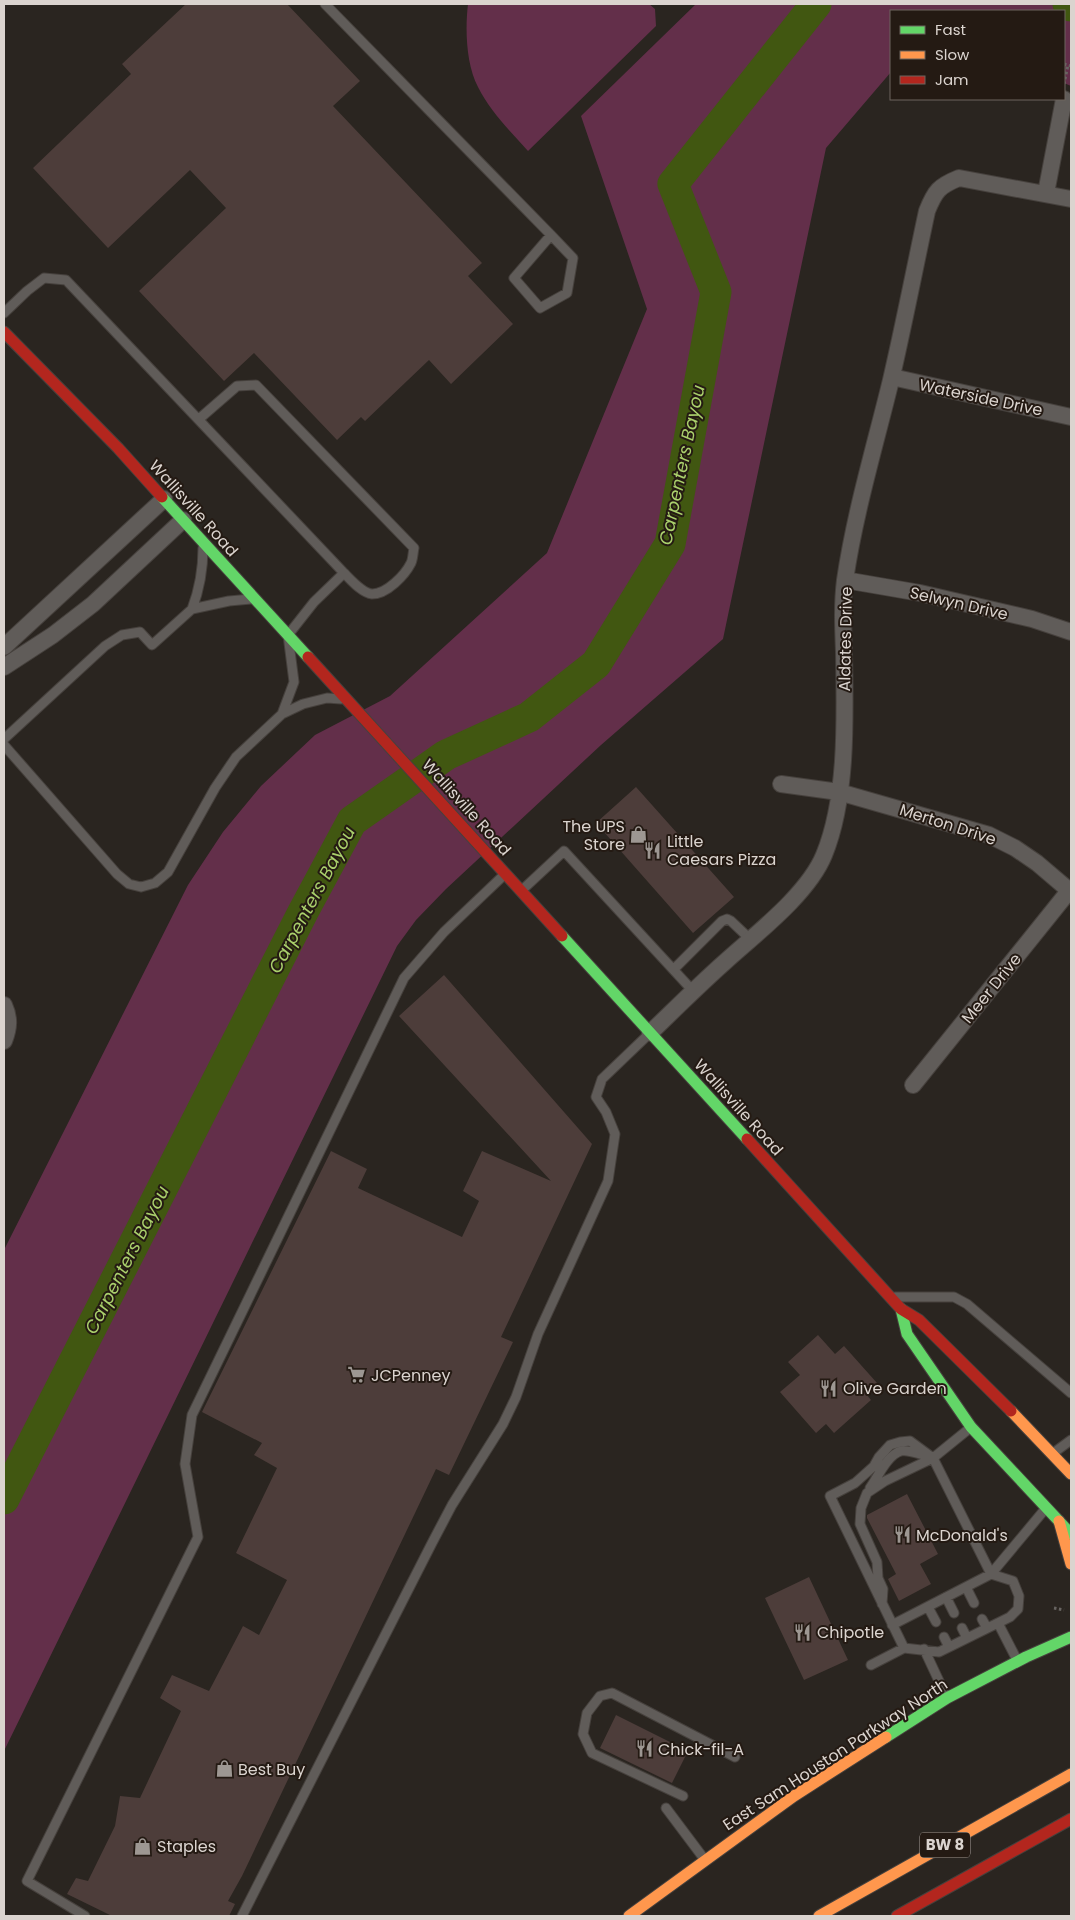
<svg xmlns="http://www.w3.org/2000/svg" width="1075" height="1920" viewBox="0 0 1075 1920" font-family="Poppins,sans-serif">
<rect width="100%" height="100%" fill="#2a2520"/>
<path fill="#632f4a" d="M468 4H649L655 9 656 26 528 151C510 131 490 111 478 87 466 64 465 29 468 4Z
M696 4H1071V86L1064 83V11H891V72L826 148 723 639 601 745 446 889 416 920 397 946 4 1751V1250L188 885 223 832 261 786 315 735 390 696 547 553 647 309 581 116Z"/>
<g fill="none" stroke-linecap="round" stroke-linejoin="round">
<path stroke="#415711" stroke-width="31" d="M1068 4 1071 6
M4 1499 303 912 352 821 446 755 529 717 596 664 670 544 716 292 673 184 816 4"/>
</g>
<path fill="#4d3d3a" d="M186 4H287L360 81 333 106 482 263 468 276 513 324 451 384 429 360 365 421 361 417 337 440 254 353 224 381 139 291 226 208 190 170 108 248 33 168 131 74 122 64Z
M636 787 734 897 693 933 596 823Z
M444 975 592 1144 501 1337 513 1342 449 1475 436 1469 242 1876 228 1901 235 1904 229 1916H112L67 1894 76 1878 88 1881 115 1826 120 1796 140 1798 181 1711 160 1698 172 1675 209 1691 243 1626 259 1635 287 1580 236 1553 277 1468 254 1455 262 1443 202 1412 331 1151 367 1169 358 1188 462 1237 479 1201 463 1191 482 1151 551 1181 399 1016Z
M818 1335 835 1354 844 1346 877 1383 866 1394 871 1400 834 1433 826 1424 816 1433 780 1392 800 1375 788 1362Z
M907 1494 938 1554 920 1564 931 1584 899 1601 888 1579 896 1574 867 1518V1515Z
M809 1577 848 1660 804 1680 765 1598Z
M616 1715 688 1751 672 1783 600 1748Z"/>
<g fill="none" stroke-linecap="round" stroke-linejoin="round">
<defs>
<path id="lane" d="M325 4 551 235 573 258 567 293 540 308 514 278 551 235
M4 313 27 291 44 278 66 280 344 573 314 602 288 635 294 682 282 714
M199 419 237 386 256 385 414 548C413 552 413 559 411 563 405 575 387 594 372 594 362 593 351 580 344 573
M192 609C200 588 203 570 203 548
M4 739 105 646 122 635 140 632 152 645 192 609 229 601 251 599
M4 745 117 874 129 884 141 887 155 883 168 872 215 788 236 757 282 714 303 704 327 698 341 699
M521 891 564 851 693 991
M674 969 722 921 727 919 731 921 750 939
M895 1297H954L967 1304 1071 1393
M1052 1454 1071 1440
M870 1488C878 1477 887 1455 901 1451 909 1449 920 1455 928 1456
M966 1587 974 1603
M946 1597 954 1613
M882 1604 883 1589 878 1578 877 1562 860 1524 861 1508 867 1493 885 1481 933 1458
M928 1607 936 1622
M982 1619 987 1628
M998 1623 1017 1660
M892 1625 991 1574 1046 1508
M962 1628 967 1638
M944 1637 949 1647
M904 1648 830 1496 855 1483 874 1466 879 1457 890 1445 900 1442 910 1441 933 1458
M924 1649 946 1696
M871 1665 904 1648 939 1652 1010 1617 1018 1609 1019 1596 1013 1581 991 1574 933 1458 970 1428
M683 1796 592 1753 583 1734 587 1713 600 1696 612 1693 735 1757
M666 1808 705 1860
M85 1916 27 1881 198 1537 185 1464 192 1415 404 978 444 932 505 874
M242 1916 432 1543 452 1505 503 1424 516 1397 538 1334 608 1181 615 1134 606 1112 596 1097 602 1079 650 1033"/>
<path id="street" d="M1046 193 1064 99
M892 377 1071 417
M845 580 920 593 1032 619 1071 632
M4 647 164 499
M4 667 53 635 93 604 183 520
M781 784 839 792 989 835 1015 848 1037 863 1071 892
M4 1005C10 1018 9 1028 4 1041
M650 1033C675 1009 700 984 726 961 757 933 808 894 824 855 848 797 845 714 844 652 843 627 842 604 845 580 855 512 875 446 891 380 904 324 915 267 927 211 935 191 939 186 959 178L1071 199
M913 1085 1069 891"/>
<path id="fast" d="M162 497 308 657
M562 936 747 1139
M901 1309 907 1334 971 1427 1071 1534
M886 1737 947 1698 1026 1657 1071 1637"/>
<path id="slow" d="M1011 1411 1071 1474
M1059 1521 1071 1564
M629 1916 794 1796 886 1737
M819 1916 1071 1774"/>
<path id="jam" d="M4 332 118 448 162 497
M308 657 562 936
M747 1139 901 1309 919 1320 1011 1411
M897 1916 1071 1819"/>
</defs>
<use href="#lane" stroke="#46413d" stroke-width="11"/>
<use href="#street" stroke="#46413d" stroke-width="18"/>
<use href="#fast" stroke="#46413d" stroke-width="13"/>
<use href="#slow" stroke="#46413d" stroke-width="13"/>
<use href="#jam" stroke="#46413d" stroke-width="13"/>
<path stroke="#686461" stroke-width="3" stroke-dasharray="2.5 2.5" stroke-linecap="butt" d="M1064 64 1071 66
M1064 84 1068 65
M1054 1608 1064 1610"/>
<use href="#lane" stroke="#605c59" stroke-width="9"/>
<use href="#street" stroke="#605c59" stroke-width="16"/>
<use href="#fast" stroke="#63d668" stroke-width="11"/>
<use href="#slow" stroke="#ff974d" stroke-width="11"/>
<use href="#jam" stroke="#b3261e" stroke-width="11"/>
</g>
<defs>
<symbol id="shop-bare" viewBox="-9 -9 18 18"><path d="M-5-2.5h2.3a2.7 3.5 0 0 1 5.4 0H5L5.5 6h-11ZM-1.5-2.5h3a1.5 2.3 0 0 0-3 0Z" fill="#9d9792" stroke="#241a13" stroke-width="2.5" paint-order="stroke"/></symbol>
<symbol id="restaurant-bare" viewBox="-9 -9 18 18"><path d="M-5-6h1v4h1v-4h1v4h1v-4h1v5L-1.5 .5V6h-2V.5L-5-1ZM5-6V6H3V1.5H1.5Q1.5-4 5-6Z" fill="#9d9792" stroke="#241a13" stroke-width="2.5" paint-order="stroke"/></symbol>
<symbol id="supermarket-bare" viewBox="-9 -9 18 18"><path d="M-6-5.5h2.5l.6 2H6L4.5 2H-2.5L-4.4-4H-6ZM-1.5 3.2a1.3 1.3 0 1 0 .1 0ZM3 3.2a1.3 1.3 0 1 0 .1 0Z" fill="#9d9792" stroke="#241a13" stroke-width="2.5" paint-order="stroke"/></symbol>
</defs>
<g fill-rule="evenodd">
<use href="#shop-bare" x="626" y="822" width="25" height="25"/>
<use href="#restaurant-bare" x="640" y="838" width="25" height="25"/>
<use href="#supermarket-bare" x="344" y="1362" width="25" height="25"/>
<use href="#restaurant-bare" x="816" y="1376" width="25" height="25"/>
<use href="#restaurant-bare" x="890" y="1522" width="25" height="25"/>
<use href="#restaurant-bare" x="790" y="1620" width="25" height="25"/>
<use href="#restaurant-bare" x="632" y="1736" width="25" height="25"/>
<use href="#shop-bare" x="212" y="1756" width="25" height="25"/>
<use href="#shop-bare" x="130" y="1834" width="25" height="25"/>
</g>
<g text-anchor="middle" stroke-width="4" stroke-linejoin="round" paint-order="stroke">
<rect fill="#241a13" stroke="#a49c97" stroke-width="1" x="920" y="1832.5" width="50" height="25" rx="4"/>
<g font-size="15" font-weight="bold" fill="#dbd4cf">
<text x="945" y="1850">BW 8</text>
</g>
<g font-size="16" fill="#dbd4cf" stroke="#241a13">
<text transform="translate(981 397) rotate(12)" y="6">Waterside Drive</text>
<text transform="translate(194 508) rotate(48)" y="6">Wallisville Road</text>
<text transform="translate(959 603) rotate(13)" y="6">Selwyn Drive</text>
<text transform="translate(845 639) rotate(-89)" y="6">Aldates Drive</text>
<text transform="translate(467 807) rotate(48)" y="6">Wallisville Road</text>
<text transform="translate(948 824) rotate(18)" y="6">Merton Drive</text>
<text transform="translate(991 988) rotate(-51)" y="6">Meer Drive</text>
<text transform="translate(739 1107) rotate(48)" y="6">Wallisville Road</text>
<text transform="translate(835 1754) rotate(-33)" y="6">East Sam Houston Parkway North</text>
</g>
<g font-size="16" fill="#dbd4cf" stroke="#241a13" text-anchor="start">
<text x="625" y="832" text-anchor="end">The UPS<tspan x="625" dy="18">Store</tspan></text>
<text x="667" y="847">Little<tspan x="667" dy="18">Caesars Pizza</tspan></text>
<text x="371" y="1381">JCPenney</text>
<text x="843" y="1394">Olive Garden</text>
<text x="916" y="1541">McDonald's</text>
<text x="817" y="1638">Chipotle</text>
<text x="658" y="1755">Chick-fil-A</text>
<text x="238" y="1775">Best Buy</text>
<text x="157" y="1852">Staples</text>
</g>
<g font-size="18" font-style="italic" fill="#aad06c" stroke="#241a13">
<text transform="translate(682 465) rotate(-78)" y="6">Carpenters Bayou</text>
<text transform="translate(312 900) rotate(-62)" y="6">Carpenters Bayou</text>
<text transform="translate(127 1260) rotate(-63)" y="6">Carpenters Bayou</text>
</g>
</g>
<rect width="1075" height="1920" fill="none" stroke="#dbd4cf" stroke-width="10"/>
<rect x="890" y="10" width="175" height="90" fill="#241a13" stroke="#6d645e"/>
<rect x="900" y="26" width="25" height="8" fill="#63d668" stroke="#6d645e"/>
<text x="935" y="35" font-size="15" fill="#dbd4cf">Fast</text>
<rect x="900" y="51" width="25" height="8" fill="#ff974d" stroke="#6d645e"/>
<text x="935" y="60" font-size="15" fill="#dbd4cf">Slow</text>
<rect x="900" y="76" width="25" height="8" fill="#b3261e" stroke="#6d645e"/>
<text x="935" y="85" font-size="15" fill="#dbd4cf">Jam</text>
</svg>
